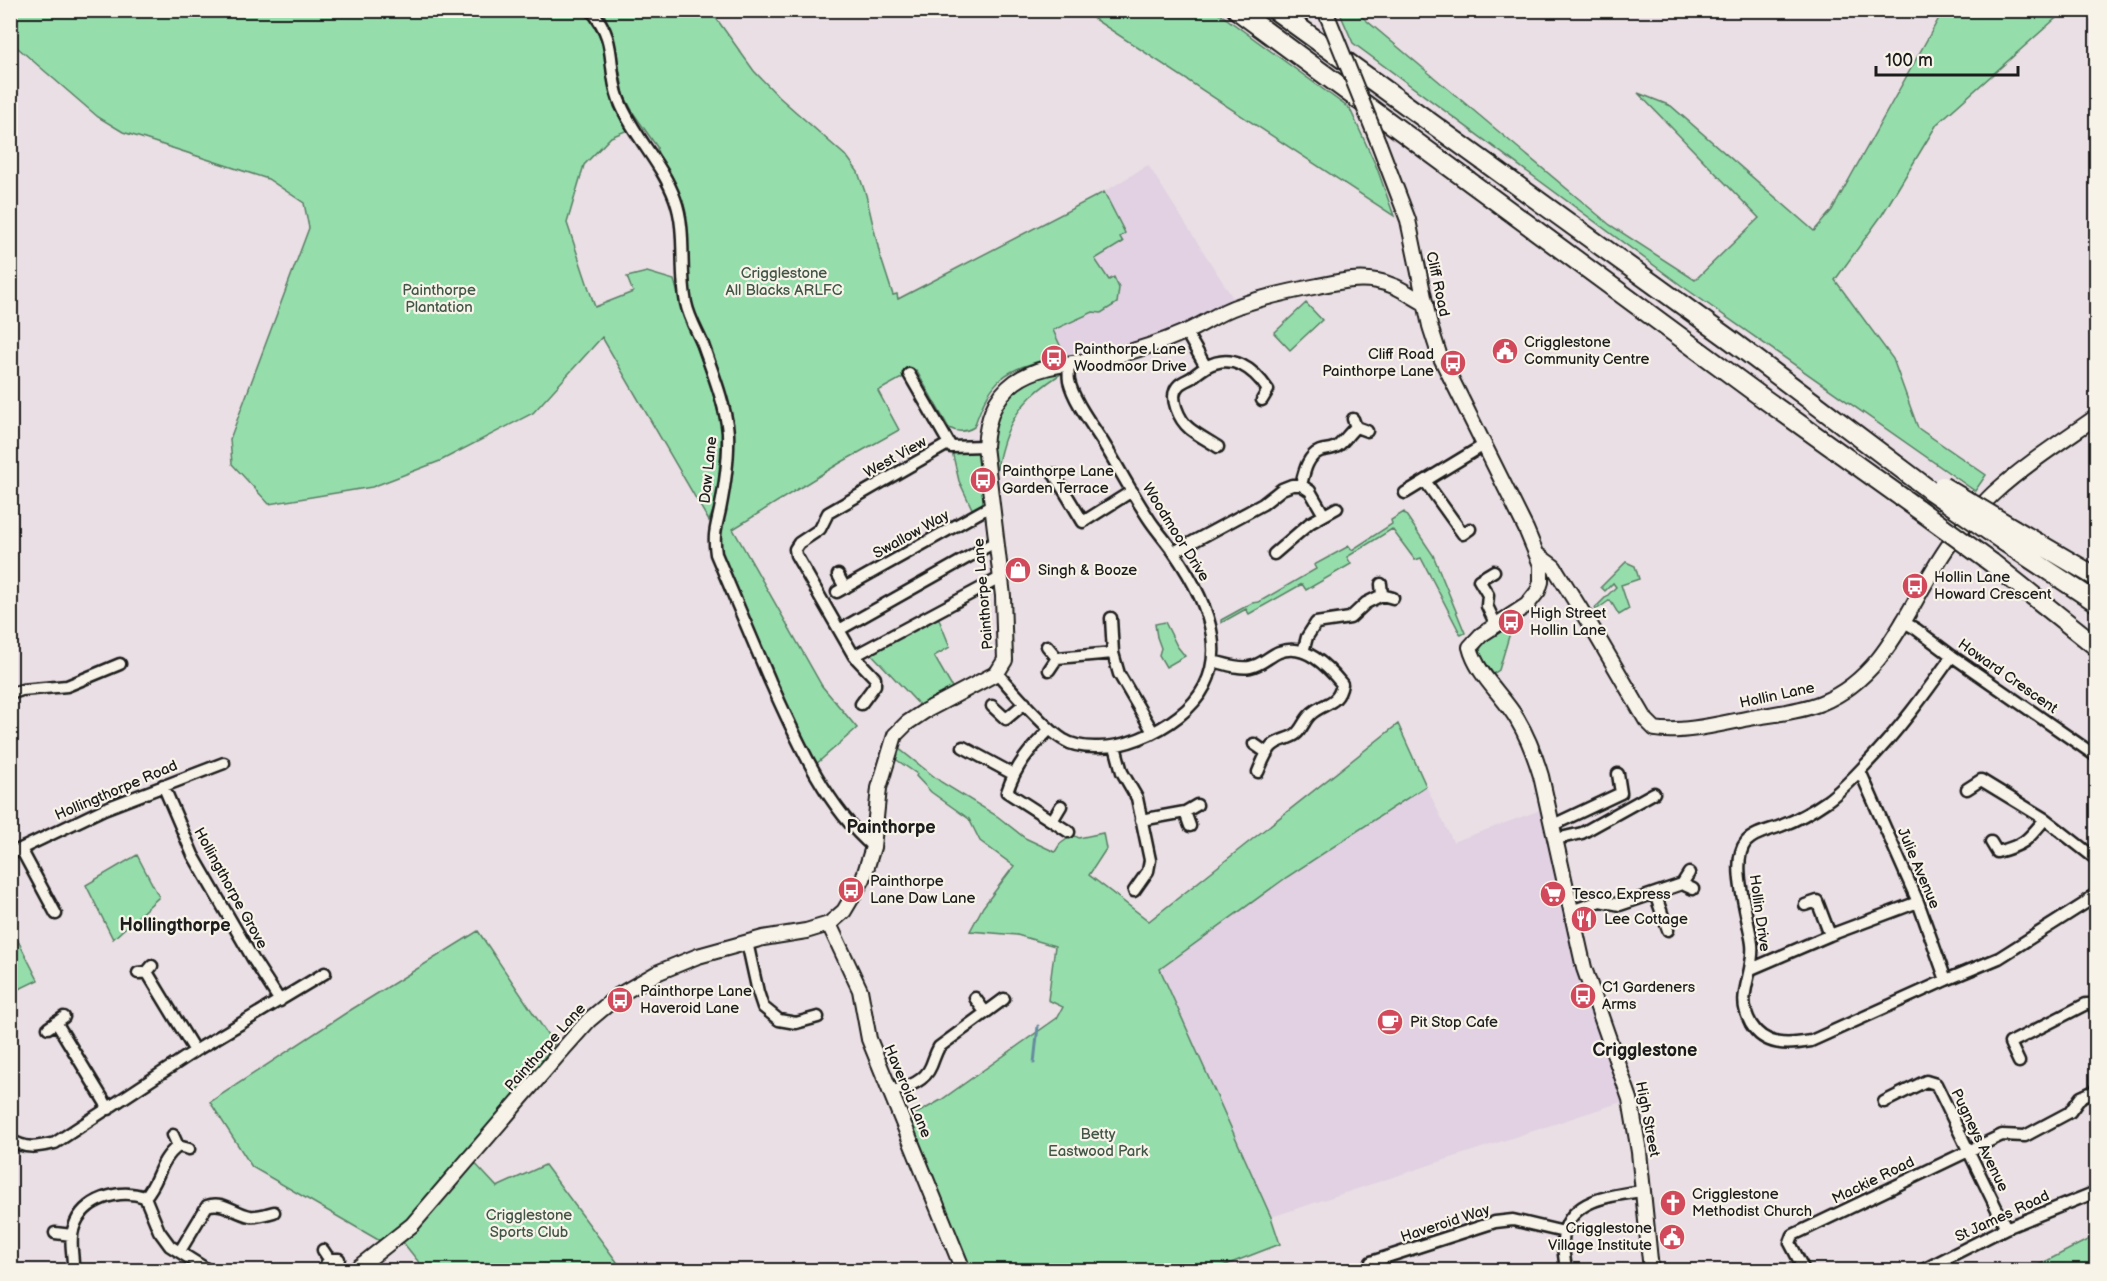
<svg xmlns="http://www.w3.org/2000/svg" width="2107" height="1281" viewBox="0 0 2107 1281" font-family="'Balsamiq Sans',sans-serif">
<rect width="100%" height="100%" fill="#eadfe4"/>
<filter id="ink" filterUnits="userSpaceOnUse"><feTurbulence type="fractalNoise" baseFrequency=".0167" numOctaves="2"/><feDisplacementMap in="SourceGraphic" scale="12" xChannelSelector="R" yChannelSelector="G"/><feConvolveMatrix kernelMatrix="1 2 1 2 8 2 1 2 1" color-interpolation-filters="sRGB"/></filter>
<g filter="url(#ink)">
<path fill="#e1d1e2" d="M1148 165 1236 303 1169 334 1114 350 1064 354 1019 368 1006 374 998 380 982 404 974 427 963 431H954L949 428 926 389 1088 202Z
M1426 786 1453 842 1549 807 1571 911 1630 1099 1271 1217 1160 969 1287 877Z"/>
<path fill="#95deac" stroke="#587d64" stroke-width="1.5" d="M11 11H602L592 23 602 38 614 107 628 130 611 137 584 165 567 223 595 307 633 292 627 277 647 272 674 280 683 312 710 382 722 428 717 501 709 521 602 337 533 413 440 461 372 487 269 504 232 464 230 439 309 228 304 203 268 179 123 132 98 117 11 42Z
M603 11H711L754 71 779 97 848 158 858 172 866 195 880 255 893 295 897 294 898 299 1104 192 1125 233 1120 237 1123 242 1095 259 1109 280 1114 277 1119 288 1117 303 1101 313 1093 312 1053 330 1064 354C1010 370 994 369 974 427 966 432 958 433 949 428L916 370 878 391 899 430 840 463 733 529 822 686 857 728 815 765 784 711 716 554 728 432 691 320 680 221 659 169 657 147 634 114 624 95 614 39Z
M1082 11H1216L1350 109 1377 168 1394 216Z
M1339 11H1355L1610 225 1695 280 1759 218 1638 93 1671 106 1814 231 1832 210 1943 11H2064L1937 124 1882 215 1835 280 1893 359 1918 428 1986 475 1975 491 1682 286 1353 43Z
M1306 303 1322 320 1290 350 1274 333Z
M1069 369C1006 406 1001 437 991 506L975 515 959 481 951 447 984 446 986 433 1014 383Z
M1404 512 1433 555 1465 633 1461 635 1421 558 1415 560 1392 529 1347 557 1351 564 1306 590 1302 584 1249 614 1246 609 1221 623V620L1252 603 1259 602 1316 569 1314 565 1349 546 1352 550 1392 524 1391 520Z
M1626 562 1635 566 1639 579 1621 585 1629 609 1619 615 1610 600 1596 610 1595 608 1616 587 1613 583 1605 591 1601 587Z
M936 612 950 647 934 656 956 694 925 711 867 649Z
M1165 622 1177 646 1185 656 1166 667 1159 655 1161 648 1157 637 1155 624Z
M1511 624 1512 626 1499 670 1493 674 1480 654C1479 637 1499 631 1511 624Z
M1398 724 1426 786 1287 877 1160 969 1271 1217 1280 1244 1213 1270H963L903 1121 941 1100 1057 1018 1063 1007 1048 1000 1055 946 1017 935 970 931 983 907 1014 866 980 841 969 819 931 792 916 776 917 774 894 758 898 748 941 782 997 816 1025 838 1055 852 1060 844 1073 835 1079 838 1103 833 1106 849 1089 875 1149 921Z
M137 855 159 897 113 939 86 885Z
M11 927 38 980 11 993H10Z
M478 931 554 1044 470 1158 497 1187 545 1165 623 1270H425L398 1236 387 1245 252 1167 210 1102 349 1011Z
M2093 1237 2096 1243V1270H2029Z"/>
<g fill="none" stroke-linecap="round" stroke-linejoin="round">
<path stroke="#658c9f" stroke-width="3" d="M1034 1063 1038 1026"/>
<defs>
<path id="street" d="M591 10C619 42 606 66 619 100 633 136 662 163 675 199 687 231 679 269 686 303 689 318 697 331 703 345 712 371 726 406 728 433 729 457 725 485 720 510 716 528 713 535 716 554 734 597 752 639 770 681 796 738 825 806 873 847
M1186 332 1206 367
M909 374 951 447 985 446
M1353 419 1356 427 1367 431
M1218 447C1209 441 1199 436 1190 429 1180 421 1167 396 1179 385 1182 382 1187 380 1191 378 1196 374 1201 370 1206 367 1232 352 1254 369 1268 390L1262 400
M1054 474 1083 522 1132 491
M1425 481 1463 534 1470 529
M1301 485C1304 473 1307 456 1320 451 1326 449 1333 450 1339 445 1345 440 1349 433 1356 427
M1405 493 1484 445
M1174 552 1263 504 1282 489 1292 485H1301L1310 491 1324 515
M1274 554 1310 523 1337 508
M1494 571 1479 580 1488 595 1487 606 1496 625
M838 575 845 588
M1381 584 1382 595 1393 598
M837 592 991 506
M1111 618 1113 653 1119 674 1153 732
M1902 621 1916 629 1952 656 2096 756
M839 630 995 542
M1047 646 1057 658 1049 670
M1303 652 1307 637 1316 623 1350 618 1366 603 1382 595
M854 656 1000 578
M1952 656C1925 694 1899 730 1867 763 1855 776 1842 790 1827 801 1814 810 1799 819 1783 825 1772 830 1755 832 1746 842 1729 862 1749 919 1752 944 1754 962 1747 977 1745 993 1743 1003 1746 1015 1751 1024 1765 1047 1788 1045 1811 1041L1946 980 1999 958 2084 904 2096 893
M1057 658 1113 653
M1213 661C1225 664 1239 669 1250 667 1262 665 1269 656 1279 652 1305 642 1328 667 1342 684 1338 707 1322 702 1310 715 1304 721 1302 729 1296 734 1288 740 1278 739 1271 747 1265 754 1262 763 1258 772
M997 673C1012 690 1046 730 1064 740 1073 746 1085 747 1095 747 1124 748 1156 734 1179 716 1239 669 1209 603 1173 551 1166 541 1158 532 1151 522 1134 497 1120 470 1104 444 1093 426 1074 402 1069 381 1068 375 1069 369 1068 363
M10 694 22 690 67 686 120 664
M861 704 875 685V678L854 656 796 555 795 549 799 543 820 529 828 513 948 444
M992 706 1006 719 1025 703
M1050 729C1030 749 1016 765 1007 792L1069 832
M1254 744 1267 753
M1115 746 1122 772 1137 798 1150 860 1148 871 1134 891
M963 747 1013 774
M1860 771 1918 902 1946 980
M163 785 193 855 253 959 280 1001
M1967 789 1981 780 2045 819 2096 859
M1185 812 1190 826
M1141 820 1185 812 1197 805
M1052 821 1061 806
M1553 825 1621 793 1618 774
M1556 839 1582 833 1654 793
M1991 842 1997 852C2024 845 2027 841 2045 819
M21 849 56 914
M10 854 104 809 224 763
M1689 873 1682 884 1693 889
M1655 894 1668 930
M1805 905 1817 901 1830 935
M1571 911 1600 901 1620 905 1682 884
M747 942 758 992 763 1007 779 1020 796 1023 818 1017
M1751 969 1830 935 1918 902
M147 972 195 1051
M138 973 147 972 152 966
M975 998 985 1012
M56 1022 109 1109
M48 1028 64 1017
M2019 1062 2010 1043 2086 1004H2093L2096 1011
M890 1092C906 1087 924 1083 931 1066 934 1059 935 1054 939 1047L1004 999
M1884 1102 1926 1081 1936 1084 2006 1228
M173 1135 178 1146 189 1149
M10 1139C25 1150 38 1147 55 1143L195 1051 325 973
M145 1197C161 1179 157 1163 178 1146
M55 1233 72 1235
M323 1250 329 1259H339
M180 1251 207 1206C223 1200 234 1213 250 1216 258 1217 266 1214 274 1212
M1371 1262 1495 1222 1513 1220 1564 1232
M73 1265C73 1253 69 1239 74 1227 83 1199 119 1188 145 1197L159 1231 170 1246 208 1270
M323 1270 329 1259
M1566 1270C1565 1258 1561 1245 1564 1233 1572 1198 1614 1195 1643 1191
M1804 1270 1790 1243 1793 1235 2002 1135 2025 1136 2070 1112 2081 1097 2096 1090
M1923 1270 2006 1228 2096 1192"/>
<path id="secondary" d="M1379 144 1408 220 1430 326 1439 354 1526 529 1541 565V582L1538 591 1527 605 1481 635 1470 647C1477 675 1503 695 1517 719 1528 737 1535 756 1541 776L1584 968 1630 1099 1639 1152 1651 1270
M1539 556 1554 567 1594 631 1646 720 1655 729C1681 734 1724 723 1750 718 1773 714 1798 712 1821 703 1893 674 1911 593 1955 537 1967 522 1980 506 1994 493 2026 464 2062 441 2096 417
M829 924 860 990 869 1039 963 1270
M355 1270 412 1225 558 1055 589 1020 619 995 659 972 698 956 763 938 806 931 829 924 844 911 863 879 873 847 879 788 895 735 907 723 925 711 997 673 1005 660 1003 596 985 446C987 421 993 398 1015 382 1043 362 1079 364 1111 357 1135 351 1162 342 1185 332 1203 325 1219 312 1238 306 1264 297 1291 291 1318 286 1337 282 1357 277 1377 281 1396 284 1409 295 1426 304"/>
<path id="highway" d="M1237 10 1763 398 1918 509
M1275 10 1732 341 1931 491
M2014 529 2096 577
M2005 542 2096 602
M1992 563 2096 646"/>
</defs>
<use href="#street" stroke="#1c1c1c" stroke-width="15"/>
<use href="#secondary" stroke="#1c1c1c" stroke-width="18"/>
<use href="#highway" stroke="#1c1c1c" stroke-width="22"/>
<use href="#street" stroke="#f7f3e8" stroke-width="10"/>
<use href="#secondary" stroke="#f7f3e8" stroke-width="14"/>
<use href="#highway" stroke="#f7f3e8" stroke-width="18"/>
<defs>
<path id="secondary-bridge" d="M1325 10 1379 144"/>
<path id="highway-bridge" d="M1942 486 2014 529
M1931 491 2005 542
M1918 509 1992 563"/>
</defs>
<use href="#secondary-bridge" stroke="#1c1c1c" stroke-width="18" stroke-linecap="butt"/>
<use href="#highway-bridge" stroke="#1c1c1c" stroke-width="22" stroke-linecap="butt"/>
<use href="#secondary-bridge" stroke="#f7f3e8" stroke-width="14"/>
<use href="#highway-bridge" stroke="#f7f3e8" stroke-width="18"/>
</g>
</g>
<defs>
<symbol id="civic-disc" viewBox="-11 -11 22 22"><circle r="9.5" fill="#d1495b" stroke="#f7f3e8"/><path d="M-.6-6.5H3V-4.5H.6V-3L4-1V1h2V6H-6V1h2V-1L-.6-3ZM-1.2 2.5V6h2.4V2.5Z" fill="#fff"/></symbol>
<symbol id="bus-disc" viewBox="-11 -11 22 22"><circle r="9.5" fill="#d1495b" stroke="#f7f3e8"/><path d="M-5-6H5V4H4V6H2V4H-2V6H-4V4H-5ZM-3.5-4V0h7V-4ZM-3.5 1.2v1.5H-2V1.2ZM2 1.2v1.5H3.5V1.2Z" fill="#fff"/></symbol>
<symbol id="shop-disc" viewBox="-11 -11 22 22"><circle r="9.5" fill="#d1495b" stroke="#f7f3e8"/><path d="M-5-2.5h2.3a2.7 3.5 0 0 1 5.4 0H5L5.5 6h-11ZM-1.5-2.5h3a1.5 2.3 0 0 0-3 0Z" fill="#fff"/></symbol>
<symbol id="supermarket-disc" viewBox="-11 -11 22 22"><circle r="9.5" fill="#d1495b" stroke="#f7f3e8"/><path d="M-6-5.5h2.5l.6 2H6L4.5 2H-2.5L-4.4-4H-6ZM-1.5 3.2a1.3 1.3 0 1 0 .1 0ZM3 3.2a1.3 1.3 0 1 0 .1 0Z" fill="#fff"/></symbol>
<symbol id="restaurant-disc" viewBox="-11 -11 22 22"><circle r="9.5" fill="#d1495b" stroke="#f7f3e8"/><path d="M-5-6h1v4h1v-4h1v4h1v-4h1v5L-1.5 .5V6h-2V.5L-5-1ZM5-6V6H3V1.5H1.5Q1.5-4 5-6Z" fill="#fff"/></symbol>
<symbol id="cafe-disc" viewBox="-11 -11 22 22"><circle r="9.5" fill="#d1495b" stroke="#f7f3e8"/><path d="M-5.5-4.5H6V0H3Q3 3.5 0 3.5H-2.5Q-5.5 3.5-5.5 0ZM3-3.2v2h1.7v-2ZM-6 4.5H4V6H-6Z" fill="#fff"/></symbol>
<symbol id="church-disc" viewBox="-11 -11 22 22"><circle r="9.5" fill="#d1495b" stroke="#f7f3e8"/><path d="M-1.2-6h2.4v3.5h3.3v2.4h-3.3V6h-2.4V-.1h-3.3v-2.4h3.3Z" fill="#fff"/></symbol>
</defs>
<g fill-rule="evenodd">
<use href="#civic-disc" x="1490" y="336" width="30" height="30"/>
<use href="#bus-disc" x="1039" y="343" width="30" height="30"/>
<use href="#bus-disc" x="1438" y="348" width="30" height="30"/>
<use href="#bus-disc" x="968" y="465" width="30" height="30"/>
<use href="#shop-disc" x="1003" y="555" width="30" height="30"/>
<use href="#bus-disc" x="1900" y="571" width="30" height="30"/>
<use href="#bus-disc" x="1496" y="607" width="30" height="30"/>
<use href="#bus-disc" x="836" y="875" width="30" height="30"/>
<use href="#supermarket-disc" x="1538" y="879" width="30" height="30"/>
<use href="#restaurant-disc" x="1569" y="904" width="30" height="30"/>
<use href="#bus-disc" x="1568" y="981" width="30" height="30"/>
<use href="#bus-disc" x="605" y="985" width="30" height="30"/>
<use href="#cafe-disc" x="1375" y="1007" width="30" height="30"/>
<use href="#church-disc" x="1658" y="1188" width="30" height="30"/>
<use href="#civic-disc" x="1657" y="1222" width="30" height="30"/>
</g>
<g text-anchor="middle" stroke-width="4.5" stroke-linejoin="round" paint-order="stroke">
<g font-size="15" fill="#405647" stroke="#f7f3e8">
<text x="784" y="278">Crigglestone<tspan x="784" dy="17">All Blacks ARLFC</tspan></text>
<text x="439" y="295">Painthorpe<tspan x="439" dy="17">Plantation</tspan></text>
<text x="1098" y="1139">Betty<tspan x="1098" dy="17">Eastwood Park</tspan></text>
<text x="529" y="1220">Crigglestone<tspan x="529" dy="17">Sports Club</tspan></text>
</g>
<g font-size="15" fill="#1c1c1c" stroke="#f7f3e8">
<text transform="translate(1438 284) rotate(78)" y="5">Cliff Road</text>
<text transform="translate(895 457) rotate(-29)" y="5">West View</text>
<text transform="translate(708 470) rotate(-84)" y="5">Daw Lane</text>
<text transform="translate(1176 532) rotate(58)" y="5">Woodmoor Drive</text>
<text transform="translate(911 534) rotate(-29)" y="5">Swallow Way</text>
<text transform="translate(983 594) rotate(-95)" y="5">Painthorpe Lane</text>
<text transform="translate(2008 676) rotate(35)" y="5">Howard Crescent</text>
<text transform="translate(1777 695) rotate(-12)" y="5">Hollin Lane</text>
<text transform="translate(116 790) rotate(-23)" y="5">Hollingthorpe Road</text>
<text transform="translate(1919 868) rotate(67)" y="5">Julie Avenue</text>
<text transform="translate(231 888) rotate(61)" y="5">Hollingthorpe Grove</text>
<text transform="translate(1760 913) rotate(82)" y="5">Hollin Drive</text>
<text transform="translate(545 1047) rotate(-48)" y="5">Painthorpe Lane</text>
<text transform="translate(908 1091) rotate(67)" y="5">Haveroid Lane</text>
<text transform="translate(1648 1119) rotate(79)" y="5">High Street</text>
<text transform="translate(1980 1140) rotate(64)" y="5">Pugneys Avenue</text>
<text transform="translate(1873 1180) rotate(-26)" y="5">Mackie Road</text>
<text transform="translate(2002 1216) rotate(-25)" y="5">St James Road</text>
<text transform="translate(1445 1223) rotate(-18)" y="5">Haveroid Way</text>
</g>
<g font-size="15" fill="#1c1c1c" stroke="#f7f3e8" text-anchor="start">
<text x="1524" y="347">Crigglestone<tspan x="1524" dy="17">Community Centre</tspan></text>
<text x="1074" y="354">Painthorpe Lane<tspan x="1074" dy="17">Woodmoor Drive</tspan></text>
<text x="1434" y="359" text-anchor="end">Cliff Road<tspan x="1434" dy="17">Painthorpe Lane</tspan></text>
<text x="1002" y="476">Painthorpe Lane<tspan x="1002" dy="17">Garden Terrace</tspan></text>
<text x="1038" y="575">Singh &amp; Booze</text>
<text x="1934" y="582">Hollin Lane<tspan x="1934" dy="17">Howard Crescent</tspan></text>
<text x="1530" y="618">High Street<tspan x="1530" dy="17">Hollin Lane</tspan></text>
<text x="870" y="886">Painthorpe<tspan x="870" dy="17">Lane Daw Lane</tspan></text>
<text x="1572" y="899">Tesco Express</text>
<text x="1604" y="924">Lee Cottage</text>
<text x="1602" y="992">C1 Gardeners<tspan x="1602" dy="17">Arms</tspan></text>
<text x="640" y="996">Painthorpe Lane<tspan x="640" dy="17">Haveroid Lane</tspan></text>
<text x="1410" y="1027">Pit Stop Cafe</text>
<text x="1692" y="1199">Crigglestone<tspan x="1692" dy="17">Methodist Church</tspan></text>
<text x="1652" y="1233" text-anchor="end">Crigglestone<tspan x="1652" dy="17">Village Institute</tspan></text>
</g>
<g font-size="18" font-weight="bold" fill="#1c1c1c" stroke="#f7f3e8">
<text x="891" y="833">Painthorpe</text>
<text x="175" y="931">Hollingthorpe</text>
<text x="1645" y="1056">Crigglestone</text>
</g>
</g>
<rect width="2107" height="1281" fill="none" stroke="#f7f3e8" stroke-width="36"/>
<rect x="18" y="18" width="2071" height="1245" fill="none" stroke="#1c1c1c" stroke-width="2" filter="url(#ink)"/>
<path d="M1876 66v9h142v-9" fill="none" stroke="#1c1c1c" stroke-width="3"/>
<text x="1885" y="66" font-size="18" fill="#1c1c1c" stroke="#f7f3e8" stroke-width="4.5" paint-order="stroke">100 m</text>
</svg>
